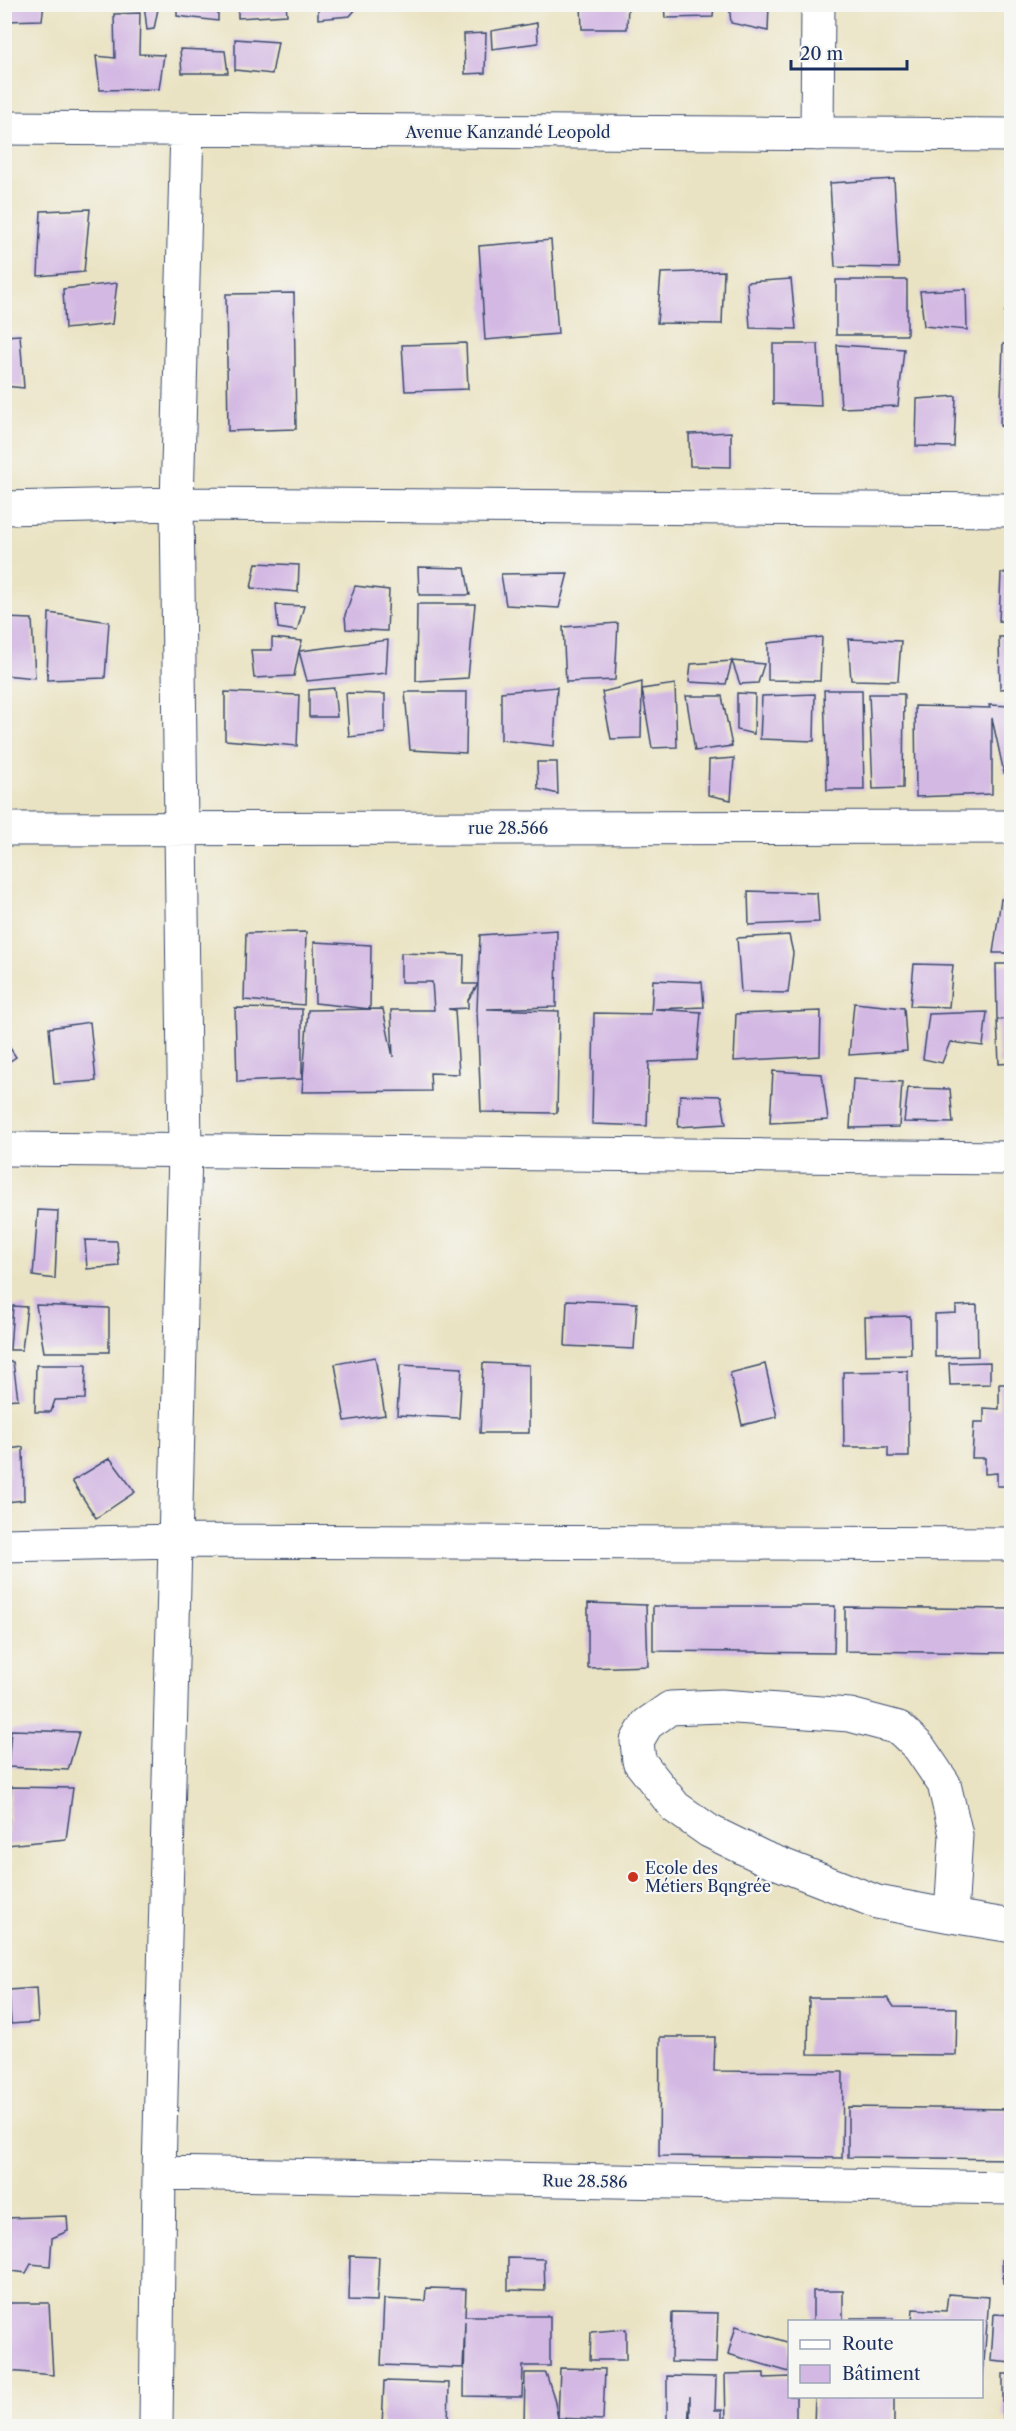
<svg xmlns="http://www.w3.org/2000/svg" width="1016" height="2431" viewBox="0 0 1016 2431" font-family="'Libre Caslon Text',serif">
<rect width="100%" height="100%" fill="#f6f6f2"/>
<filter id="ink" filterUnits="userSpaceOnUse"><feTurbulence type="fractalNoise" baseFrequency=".0167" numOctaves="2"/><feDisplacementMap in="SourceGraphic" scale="12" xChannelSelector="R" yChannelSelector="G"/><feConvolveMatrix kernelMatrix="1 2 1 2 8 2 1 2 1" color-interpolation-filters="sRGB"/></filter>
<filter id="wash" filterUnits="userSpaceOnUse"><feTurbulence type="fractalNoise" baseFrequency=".008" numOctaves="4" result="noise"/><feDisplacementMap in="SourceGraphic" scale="24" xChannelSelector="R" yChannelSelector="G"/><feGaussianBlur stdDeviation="1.35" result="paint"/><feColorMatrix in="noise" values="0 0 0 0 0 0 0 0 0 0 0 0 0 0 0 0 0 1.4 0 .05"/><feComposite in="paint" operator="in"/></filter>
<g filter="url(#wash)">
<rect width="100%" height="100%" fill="#eae3c3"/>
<g id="blocks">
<path fill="#d3b8e3" d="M4 4H44L42 20 4 21Z
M144 4H159L154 29 147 30Z
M177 4H218V21L177 16Z
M238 4H286L287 15 238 18Z
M318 4H372V7L356 9 350 16 318 19Z
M581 4H628L627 29H582Z
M664 4H714L713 17 665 18Z
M729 4H769L768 31 731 23Z
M140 13 139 54 164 55 159 89 100 90 96 56 115 58 114 14Z
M537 23 538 43 492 49 491 31Z
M486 33 485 73 465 74 464 34Z
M235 39 278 42 272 74 235 70Z
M180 49 225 51 228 73H182Z
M894 179 899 268 835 267 830 183Z
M90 209 84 272 38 276 41 211Z
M551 240 558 334 485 340 479 246Z
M724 271 722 324 657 323 661 273Z
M791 279 796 329 750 328 747 282Z
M836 280H907V335H836Z
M117 283 112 324 65 329 63 289Z
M966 289 967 330 924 326 920 291Z
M294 293 296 429 228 431 226 294Z
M1005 311H1012V330H1005Z
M20 335 24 388 4 386V336Z
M466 343 468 389 405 391 402 345Z
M773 344H818L821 406 773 404Z
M1003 344H1012V428L1000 426Z
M837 345 904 349 898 406 841 408Z
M956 396 954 447 916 446 917 399Z
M731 432V467L690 466 689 434Z
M256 563 299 565 298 592 251 588Z
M418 567 465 568 470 595H419Z
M568 573 559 608 506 605 501 574Z
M1001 573H1012V622L999 621Z
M355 586 389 590 387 631 346 629 345 615Z
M417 604H475L468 678 416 681Z
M276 605 304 606 297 631 278 628Z
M49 613 109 622 105 678 47 680Z
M4 618 32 619 35 678 4 675Z
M618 623 615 680 566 682 563 627Z
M822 637 820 681 768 680V643Z
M999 637H1012V688L1000 689Z
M272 638 302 641 299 651 388 640 386 673 307 681 299 651 294 676 254 678 251 650H272Z
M848 639 901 641 898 681 851 680Z
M732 661 764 664 758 683 740 684 732 661 726 684 689 682 691 664Z
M642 682 641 738 611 739 602 692Z
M675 684 677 747 652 748 642 689Z
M557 687 554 746 501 740V692Z
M334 688 337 717H309V690Z
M824 690H862L864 790H827Z
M225 692 299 695 297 746 225 740Z
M405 692H467L466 753 410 750Z
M346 693 385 694V733L349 737Z
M737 693 755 694 754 734 737 730Z
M815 694 814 741 760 739 762 696Z
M869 694H904L903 788 873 789Z
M686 696H722L732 746 695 751Z
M989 705 1012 706V774L1004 773 992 718V794L916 797 915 706 990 708Z
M734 758 731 800 708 795 709 760Z
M537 762H557L558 794 538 789Z
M748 891 817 893 819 922 749 925Z
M1012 898V953H993L1001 899Z
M557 930 556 1007 487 1009 559 1011 557 1113 481 1112 477 1010 478 984 468 1000V1008L448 1009 455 1010 459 1074 430 1073 431 1091 302 1092 308 1010 383 1009 393 1057 391 1010H434L432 982H401V953L464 955 463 984H478L480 935Z
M306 932 304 1005 244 1000 246 933Z
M789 935 793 953 788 993 741 992 737 938Z
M314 942 371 945 370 1009 315 1003Z
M914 964 953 965 949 1007 910 1006Z
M996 964H1012V1018L997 1020 1012 1019V1063L999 1064 997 1020Z
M653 980 702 982 704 1007 655 1009 701 1012 697 1060 649 1062 647 1126 592 1124 594 1013 651 1014Z
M854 1003 904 1008 907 1051 849 1055Z
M235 1008 302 1009V1079L237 1082Z
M821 1011 820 1056 734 1061 736 1014Z
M987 1012 983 1046 950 1042 942 1063 923 1059 929 1014Z
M90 1022 96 1081 54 1084 49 1028Z
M4 1039 16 1057 4 1065Z
M773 1071 822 1074 828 1120 770 1123Z
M853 1079 902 1082 899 1127 850 1128Z
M908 1088 950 1089 953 1123 904 1122Z
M680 1095 721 1096 726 1124 678 1127Z
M38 1210 58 1211 55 1279 33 1276Z
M85 1240 117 1241 119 1266 87 1269Z
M567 1300 637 1303 634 1349 565 1346Z
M36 1305 109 1308V1352H44Z
M977 1305 978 1356 935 1357V1314L956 1313V1306Z
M13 1306 27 1307 22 1350H10Z
M910 1316 911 1354 866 1355 865 1317Z
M375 1357 385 1415 345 1421 335 1364Z
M4 1362H13L18 1399 4 1400Z
M990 1362V1384L950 1385 949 1363Z
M483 1363 529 1365V1433H480Z
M765 1364 777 1417 742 1425 730 1373Z
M36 1365H86L85 1399 55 1400 51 1412H35Z
M400 1365 462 1368 459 1418 397 1415Z
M908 1371 909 1457H888V1447H844L843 1372Z
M999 1384H1012V1486H997V1473L985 1474V1458H972L974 1422H984V1408L999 1409Z
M23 1447 24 1500 7 1502 9 1449Z
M110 1458 135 1492 96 1518 72 1481Z
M588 1603 646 1605 648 1666 588 1668Z
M653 1606H835L834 1653 653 1651Z
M845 1607 1012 1609V1653L845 1651Z
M11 1730 79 1732 68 1770 8 1767Z
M11 1787 73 1788 66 1839 7 1845Z
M36 1988 38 2022 11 2024 9 1990Z
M809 1998H888L894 2007 957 2008 956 2055 808 2054Z
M660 2037H715L714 2071 843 2072 842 2158 659 2156Z
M848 2107 1012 2109V2159L848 2157Z
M67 2216 68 2231 52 2238 50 2266 31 2264 26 2273 5 2270 6 2218Z
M350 2256 379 2257 377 2301 349 2300Z
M508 2258 544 2259 545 2291 508 2290Z
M1012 2259V2283H1003L1002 2260Z
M426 2288 466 2289 465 2316H550V2366H523L522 2397 464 2396 465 2321 463 2368 381 2365 384 2299 425 2301Z
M813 2291H843V2322H813Z
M948 2294 989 2297 983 2375H982V2322H912L913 2309 946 2311Z
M7 2303H49L53 2375 8 2371Z
M672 2312 718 2313 716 2363 671 2362Z
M994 2314 1012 2315V2363L991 2361Z
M851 2318H893V2322H851Z
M736 2326 790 2343 789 2372 728 2354Z
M626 2329V2360H590L591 2332Z
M560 2368 605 2369 603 2420 558 2418Z
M525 2373H546L554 2398 558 2418 557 2426H524Z
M764 2373V2378L790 2377V2396H796V2426H726L725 2374Z
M1003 2374H1012V2418H1003Z
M667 2376 716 2377 715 2410H722V2426H690V2396L688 2426H667Z
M384 2381 449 2383 448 2426H382Z
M815 2396H894V2426H814Z"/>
</g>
</g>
<g filter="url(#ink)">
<use href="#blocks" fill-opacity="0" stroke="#3a4a6d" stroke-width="1.5"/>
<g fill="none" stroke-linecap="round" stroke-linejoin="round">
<defs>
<path id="minor" d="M4 128 1012 135
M817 134 818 4
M4 508 177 504 1012 510
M4 829 1012 827
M4 1149 1012 1158
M4 1545 174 1541 1012 1544
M951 1916 956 1835 944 1784 919 1747 899 1728 850 1715 721 1706 670 1708 647 1724 637 1741 639 1761 675 1807 709 1831 762 1857 877 1902 951 1916 1012 1926
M159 2173 1012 2188
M156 2426 159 2173 185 1151 177 504 187 129"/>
</defs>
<use href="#minor" stroke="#3a4a6d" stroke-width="35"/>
<use href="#minor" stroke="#fff" stroke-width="33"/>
</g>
</g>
<circle fill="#c8321e" stroke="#f6f6f2" stroke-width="2" cx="633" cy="1877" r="6"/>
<g text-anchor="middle" stroke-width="4.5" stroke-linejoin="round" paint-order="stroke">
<g font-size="16" fill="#1b2f5e" stroke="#f6f6f2">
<text x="508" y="138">Avenue Kanzandé Leopold</text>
<text x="508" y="834">rue 28.566</text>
<text transform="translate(585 2181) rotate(1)" y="6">Rue 28.586</text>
</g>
<g font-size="16" fill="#1b2f5e" stroke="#f6f6f2" text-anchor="start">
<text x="645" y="1874">Ecole des<tspan x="645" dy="18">Métiers Bqngrée</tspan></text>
</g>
</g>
<rect width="1016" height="2431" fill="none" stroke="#f6f6f2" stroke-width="24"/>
<rect x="788" y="2320" width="195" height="78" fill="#f6f6f2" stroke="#9ea6b7" stroke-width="1.5"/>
<rect x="800" y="2340" width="30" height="9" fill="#ffffff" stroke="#9ea6b7" stroke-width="1.5"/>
<text x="842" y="2350" font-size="18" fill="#1b2f5e">Route</text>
<rect x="800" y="2365" width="30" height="18" fill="#d3b8e3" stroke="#9ea6b7" stroke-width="1.5"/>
<text x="842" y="2380" font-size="18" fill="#1b2f5e">Bâtiment</text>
<path d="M791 60v9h116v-9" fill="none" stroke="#1b2f5e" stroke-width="3"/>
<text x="800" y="60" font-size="18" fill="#1b2f5e" stroke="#f6f6f2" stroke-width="4.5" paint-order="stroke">20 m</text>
</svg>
